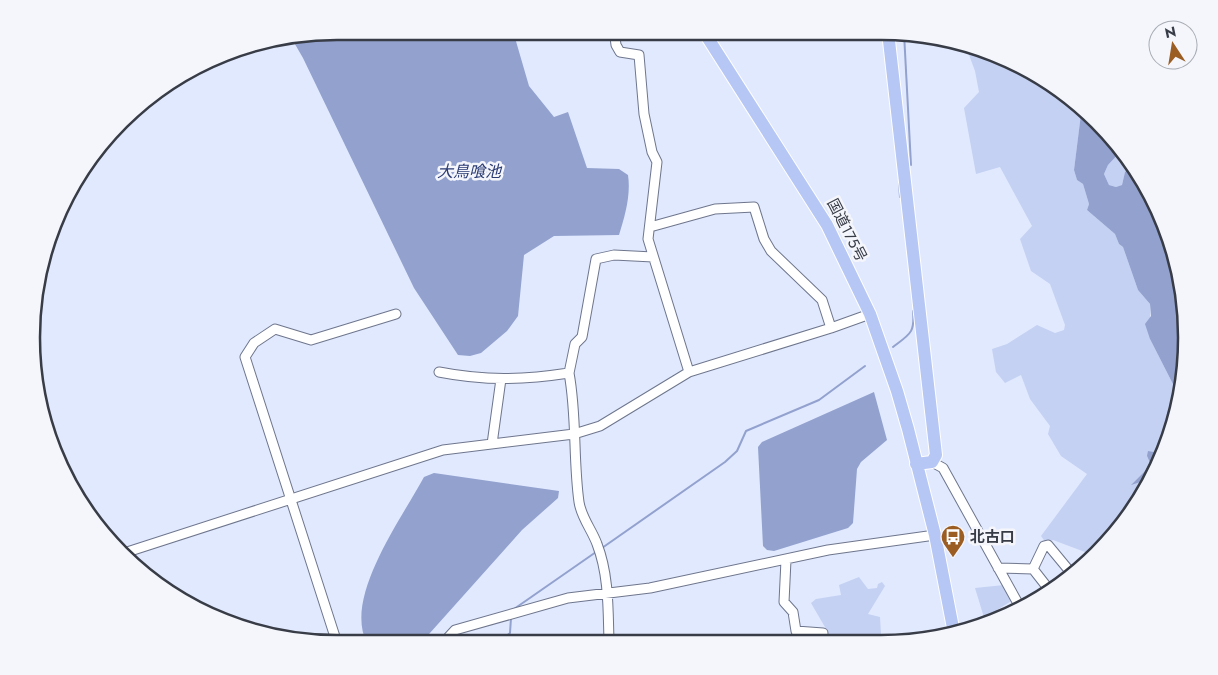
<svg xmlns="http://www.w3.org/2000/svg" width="1218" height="675" viewBox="0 0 1218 675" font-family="Jost,'Noto Sans JP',sans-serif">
<rect width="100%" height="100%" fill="#e1e9fe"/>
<path fill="#c4d1f3" d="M965 44 1033 72 1081 114 1074 170 1077 180 1083 184 1089 204 1087 210 1115 234 1119 244 1123 247 1138 290 1150 304V339L1176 390 1177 399 1159 453 1147 456 1151 465 1132 484 1150 479C1140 508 1115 536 1093 555L1053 540 1046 543 1041 536 1087 474 1061 456 1048 434 1050 426 1030 399 1021 375 1005 383 996 372 992 349 1007 344 1037 325 1055 333 1064 330 1065 325 1050 284 1031 271 1020 239 1032 226 1000 167 976 174 964 108 979 92 975 71Z
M1122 150 1131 167 1125 172 1122 185 1116 187 1109 185 1104 174 1108 165Z
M859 577 868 589 877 588 878 584 882 582 885 586 868 614 880 617 881 634 889 641H829V634L811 603 816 599 841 595 839 585Z
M1004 585 1013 600 997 610 1001 617 986 624 975 588Z"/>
<path fill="#92a1ce" d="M338 31H513L529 86 554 117 568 112 587 168 619 169 628 175C631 195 625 216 619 235L554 236 524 255 518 316 507 331 481 353 470 356 458 355 414 288 303 58 292 39Z
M1081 114 1122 150 1108 165 1104 174 1109 185 1116 187 1122 185 1125 172 1131 167 1176 258 1184 377 1177 399 1176 390 1150 339 1145 324 1151 316 1150 304 1138 290 1123 247 1119 244 1115 234 1087 210 1089 204 1083 184 1077 180 1074 170Z
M874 392 887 440 861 462 857 469 853 523 848 528 774 551 767 550 763 546 758 447 762 442Z
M1148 451 1159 453 1150 479 1131 485 1151 465 1147 456Z
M434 473 559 491 558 498 522 530 421 643H367C343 598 402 518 424 477Z"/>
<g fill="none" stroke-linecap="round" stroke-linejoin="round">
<path stroke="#92a1ce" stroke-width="2" d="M904 33 911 165
M899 182 900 197
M893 347C910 334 915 333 913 311
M602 548 725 462 737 451 746 431 819 400 865 366
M514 609 596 552
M498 643 510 633 511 618"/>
<defs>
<path id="minor" d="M615 37 616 45 620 52 639 55 644 114 652 152 657 162 648 239 689 372
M650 227 715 209 754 207 764 239 771 251 822 300 831 328
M439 372C485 381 523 380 569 373 577 416 573 459 579 502 581 517 592 530 597 544 609 575 608 609 609 642
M569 373 575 344 582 337 596 259 614 255 653 257
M492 444 501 379
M932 462 943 468 1020 607
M124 553 443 450 574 434 600 426 689 372 831 328 870 314
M786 560 784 602 793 612 796 631 823 633V641
M998 568 1033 569 1044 546 1048 545 1072 574
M1033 569 1051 592
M337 643 245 357 254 343 275 329 311 340 396 314
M443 643 455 630 568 598 650 588 828 550 935 535"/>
<path id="highway" d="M704 32 827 225 870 314 897 391 908 429 935 535 954 633
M888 32 936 455 932 462 916 464"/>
</defs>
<use href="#minor" stroke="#6e768d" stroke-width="11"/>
<use href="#highway" stroke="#fff" stroke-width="14"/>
<use href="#minor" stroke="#fff" stroke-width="9"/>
<use href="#highway" stroke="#b7c7f5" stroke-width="12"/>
</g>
<defs>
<symbol id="bus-pin" viewBox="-11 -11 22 30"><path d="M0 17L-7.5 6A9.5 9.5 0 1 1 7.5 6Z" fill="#9c5d23" stroke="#f4f6fc"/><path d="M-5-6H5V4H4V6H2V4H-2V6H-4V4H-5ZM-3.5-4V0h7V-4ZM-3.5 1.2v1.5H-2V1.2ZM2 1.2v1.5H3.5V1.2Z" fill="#fff"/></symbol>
</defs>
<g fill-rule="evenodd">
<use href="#bus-pin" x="939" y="523" width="28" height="38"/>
</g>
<g text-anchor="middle" stroke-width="5" stroke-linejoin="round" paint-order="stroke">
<g font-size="15" fill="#383c46" stroke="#f4f6fc">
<text transform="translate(847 230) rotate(63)" y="5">国道175号</text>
</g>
<g font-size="15" font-weight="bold" fill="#383c46" stroke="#f4f6fc" text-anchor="start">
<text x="970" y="542">北古口</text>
</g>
<g font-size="16" font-style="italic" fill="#2a3a72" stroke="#f4f6fc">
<text x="469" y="177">大鳥喰池</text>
</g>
</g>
<path d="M0 0H1218V675H0ZM337 40H881A297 297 0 0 1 1178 337V338A297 297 0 0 1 881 635H337A297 297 0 0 1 40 338V337A297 297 0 0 1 337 40Z" fill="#f4f6fc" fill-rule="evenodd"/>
<path fill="none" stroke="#383c46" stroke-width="2.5" d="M337 40H881A297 297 0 0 1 1178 337V338A297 297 0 0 1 881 635H337A297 297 0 0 1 40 338V337A297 297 0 0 1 337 40Z"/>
<g transform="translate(1173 45) rotate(348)"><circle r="24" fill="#f4f6fc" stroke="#a9acb3"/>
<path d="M0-4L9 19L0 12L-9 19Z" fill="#9c5d23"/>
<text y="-8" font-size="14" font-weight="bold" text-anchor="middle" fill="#383c46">N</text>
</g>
</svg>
